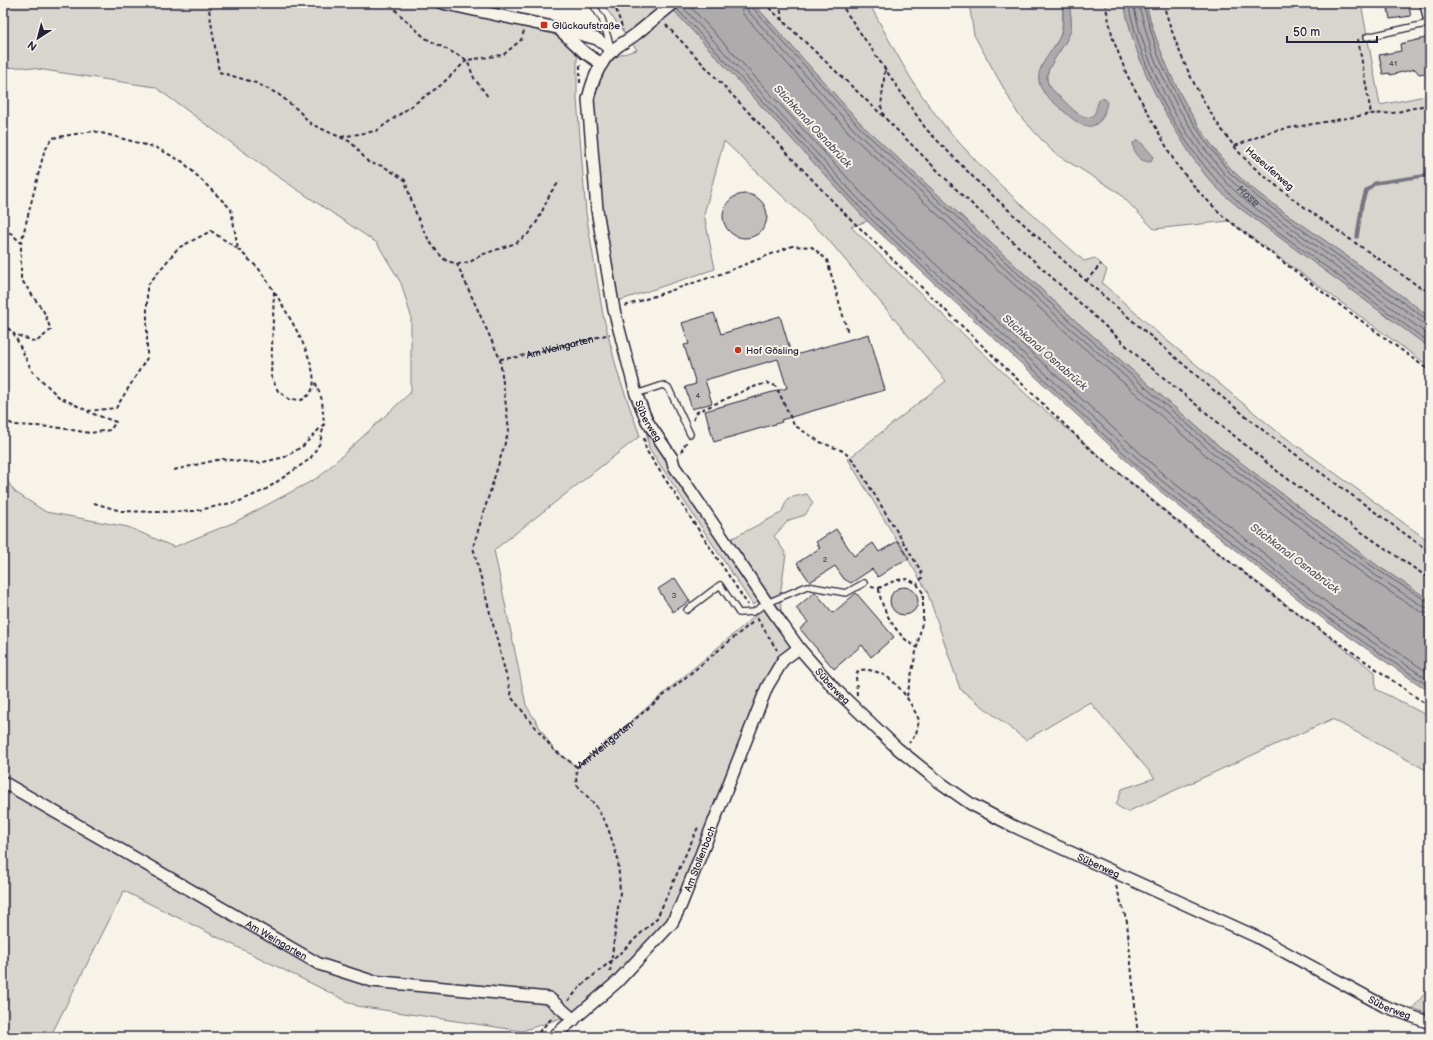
<svg xmlns="http://www.w3.org/2000/svg" width="1433" height="1040" viewBox="0 0 1433 1040" font-family="'Balsamiq Sans',sans-serif">
<rect width="100%" height="100%" fill="#f7f3e8"/>
<filter id="ink" filterUnits="userSpaceOnUse"><feTurbulence type="fractalNoise" baseFrequency=".025" numOctaves="2"/><feDisplacementMap in="SourceGraphic" scale="8" xChannelSelector="R" yChannelSelector="G"/><feConvolveMatrix kernelMatrix="1 2 1 2 8 2 1 2 1" color-interpolation-filters="sRGB"/></filter>
<g filter="url(#ink)">
<path fill="#d8d5cf" stroke="#7d7c85" d="M3 3H413L550 33 563 39 579 54 577 59V99L586 213 603 315 618 374 640 436 494 550 526 705 553 749 577 767 755 616 767 603 725 542 781 513 788 498 807 494 813 503 805 515 789 520 774 536 786 554 780 596 782 623 799 648 783 660 672 923 574 1020 561 1018 522 1031 357 1006 124 891 50 1037H3V475L15 492 46 512 128 527 174 547 235 522 319 477 411 392V316L401 283 377 243 274 174 155 87 24 67 3 68Z
M602 3H667L867 221 851 227 1029 397 1191 532 1375 672 1376 689 1430 717V772L1332 719 1127 812 1116 805 1122 789 1155 778 1090 702 1026 740 960 689 927 591 848 459 946 381 826 237 724 141 704 214 715 269 618 301 603 211 593 100C596 86 604 63 618 56 624 53 631 52 637 50Z
M753 3H869C892 45 913 88 944 125 985 175 1036 217 1084 261L1095 258 1107 270 1102 283 1158 333 1274 429 1430 542V600L1378 566 1220 447 1077 322 864 127Z
M969 3H1063L1062 29 1060 37 1042 66 1044 93 1094 125 1101 120 1105 112 1098 103C1097 142 1048 90 1047 80 1044 66 1069 44 1071 28 1072 20 1070 11 1069 3H1124C1134 54 1155 99 1183 142 1193 159 1204 175 1218 189 1225 196 1233 202 1241 209L1430 348V367L1229 221 1154 229 1118 192 1054 153 1018 114 974 35Z
M1146 3H1361L1380 105 1430 95V317C1393 289 1355 262 1317 235 1289 215 1258 196 1233 171 1194 130 1158 58 1146 3Z
M646 430 759 601 753 605 649 448Z
M1430 987V1015L1413 1008Z"/>
<path fill="#aeabad" stroke="#76747f" d="M667 3H753L864 127 1077 322 1220 447 1378 566 1430 600V692L1326 621 1156 488 867 221Z
M1063 3H1069C1070 11 1072 20 1071 28 1069 44 1045 65 1047 80 1048 87 1055 92 1060 97 1066 102 1073 111 1080 115 1097 124 1095 107 1100 98L1105 99 1107 103C1098 140 1079 126 1060 108 1052 101 1041 93 1039 82 1036 65 1054 51 1060 36 1064 27 1063 13 1063 3Z
M1124 3H1146C1158 58 1194 130 1233 171 1258 196 1289 215 1317 235 1355 262 1393 289 1430 317V348L1241 209C1233 202 1225 196 1218 189 1204 175 1193 159 1183 142 1155 99 1134 54 1124 3Z
M1139 140 1153 156 1151 162C1139 162 1133 154 1133 143Z"/>
<g fill="none" stroke-linecap="round" stroke-linejoin="round">
<g stroke="#5a5969" stroke-width="1">
<path d="M687 3 877 210 1165 476 1335 609 1430 674"/>
<path d="M740 3 743 14 853 137 1067 333 1210 459 1369 578 1421 612 1430 614"/>
<path d="M746 3 748 11 857 133 1071 329 1214 454 1372 573 1424 607 1430 608"/>
<path d="M751 3 752 7 861 129 1074 325 1217 450 1376 569 1430 603"/>
<path d="M1128 3C1144 80 1184 154 1243 206L1430 343"/>
<path d="M1133 3C1148 78 1189 151 1247 202L1430 336"/>
<path id="s1" d="M1138 3 1153 56 1176 104 1201 144 1226 176 1258 204 1423 323 1430 325"/>
<path d="M1143 3 1158 55 1180 102 1205 141 1230 173 1261 200 1426 319 1430 320"/>
<path d="M680 4 873 215 1162 481 1331 614 1430 681"/>
<path d="M677 9 870 218 1158 485 1328 618 1430 687"/>
</g>
<path stroke="#76747f" stroke-width="3.5" d="M1357 237 1362 204 1366 191 1375 183 1430 175"/>
</g>
<path fill="#c2bfbd" stroke="#22223b" d="M1387 3H1408L1411 16 1390 19Z
M1430 37V72L1419 74 1415 69 1390 75V73L1383 74 1379 55 1401 51 1400 44Z
M723 216a22 22 0 1 1 44 0a22 22 0 1 1-44 0Z
M714 313 721 334 780 316 792 356 869 334 885 390 781 420 782 422 714 442 705 411 787 388 778 359 705 380 712 403 692 409 685 387 696 384 684 345 689 344 682 323Z
M836 529 854 556 873 543 879 552 898 541 909 559 897 564 878 577 872 569 851 583 844 579 835 566 810 582 797 563 820 548 816 542Z
M675 578 690 601 673 612 658 589Z
M890 601a14 14 0 1 1 28 0a14 14 0 1 1-28 0Z
M815 592 833 613 856 593 894 637 871 657 862 645 834 669 800 629 808 622 796 608Z"/>
<g fill="none" stroke-linecap="round" stroke-linejoin="round">
<defs>
<path id="service" d="M592 3 602 19 611 47
M1367 37 1430 23
M636 394 663 385 669 389 690 434
M687 610 720 585 739 613 753 612 767 603 807 586 846 593 864 583"/>
<g id="minor">
<path d="M442 3 557 28 597 39 613 51"/>
<path d="M1426 3 1430 23"/>
<path d="M561 31 585 53 602 64"/>
<path id="s4" d="M636 34C629 40 619 44 612 51 599 63 592 82 588 99L597 210 614 310 636 394 647 421 672 458 674 466 767 603 799 648 834 688 897 748 938 781 971 804 1013 826 1257 937 1384 1006 1430 1023"/>
<path id="s5" d="M3 782 319 964 372 981 549 998 574 1020"/>
<path id="s6" d="M553 1037 617 982 672 923 681 905 767 687 783 660 799 648"/>
</g>
</defs>
<use href="#service" stroke="#22223b" stroke-width="8"/>
<use href="#minor" stroke="#22223b" stroke-width="14"/>
<g stroke="#22223b" stroke-width="2" stroke-dasharray="4 3" stroke-linecap="butt">
<path d="M208 3 219 72 256 83 278 94 298 110 311 124 351 142 369 163 383 166 405 180C413 207 423 238 443 258 446 262 453 262 457 264L500 359 509 430 473 547 512 698 553 749 577 767"/>
<path d="M392 3 397 12 425 38 467 60 503 55 521 40 524 31"/>
<path d="M614 3 623 30"/>
<path d="M647 3 651 8"/>
<path d="M764 3 884 117 960 193 1142 360 1277 471 1341 518 1430 579"/>
<path d="M779 3 783 21"/>
<path d="M840 3 926 129 977 181 1077 273 1211 388 1269 435 1430 552"/>
<path d="M1105 3 1113 39 1127 75 1176 164 1199 192 1224 217 1333 300 1430 371"/>
<path d="M1163 3C1178 55 1200 103 1234 146 1249 166 1272 182 1292 198 1334 229 1378 258 1421 288L1430 291"/>
<path d="M666 25 841 210 1089 448 1168 514 1283 603 1430 707"/>
<path d="M1358 39 1371 114"/>
<path d="M580 83V63"/>
<path d="M884 116 881 106 885 70"/>
<path d="M341 137 376 131 441 85 467 60 474 78 489 98"/>
<path d="M1235 146 1272 131 1371 114 1393 113 1430 104"/>
<path d="M3 229 12 234 21 243"/>
<path d="M238 249 259 269 274 291 271 376 278 391 289 399 302 400C305 397 310 395 311 392 324 370 285 310 274 291"/>
<path d="M457 264 470 262 481 255 516 243 528 234 538 220 551 192 560 181"/>
<path d="M1086 281 1101 264"/>
<path d="M625 306 723 273 792 246 812 247 827 260 848 333"/>
<path d="M3 323 14 334 32 371 59 397 88 411 116 408 147 358V286L178 248 211 231 238 249 231 209 183 162 157 148 94 131 52 138 44 152 21 243V279L44 312 51 330 36 342 14 334"/>
<path id="s2" d="M500 359 517 357 610 334"/>
<path d="M3 419 14 425 54 427 90 433 110 430 116 422 88 412"/>
<path d="M693 420 697 412 750 388 767 383 776 386 794 425 820 442 843 451 854 461 921 571 922 578 917 584"/>
<path d="M644 438 646 450 748 605"/>
<path d="M681 452 687 441"/>
<path d="M174 470 221 459 259 463 285 457 303 446 324 424 322 400 315 381"/>
<path d="M94 503 121 511 155 512 195 511 240 501 265 490 310 459 320 443 324 424"/>
<path d="M871 587 879 588 896 580 908 579 917 584 923 593V618L907 696"/>
<path d="M879 589C880 608 899 640 917 647"/>
<path d="M757 618 777 650"/>
<path d="M857 695 856 675 859 670C890 667 908 696 919 720L916 734 909 743"/>
<path d="M1116 886 1127 922 1138 1037"/>
<path id="s3" d="M610 972 620 892 618 859 608 828 596 806 576 784 577 767 754 621"/>
<path d="M568 1001 582 985 616 957 657 918 699 825"/>
<path d="M534 1037 554 1016"/>
</g>
<use href="#service" stroke="#f7f3e8" stroke-width="5.5"/>
<use href="#minor" stroke="#f7f3e8" stroke-width="11"/>
<defs>
<path id="minor-bridge" d="M636 34 674 3"/>
</defs>
<use href="#minor-bridge" stroke="#22223b" stroke-width="14" stroke-linecap="butt"/>
<use href="#minor-bridge" stroke="#f7f3e8" stroke-width="11"/>
</g>
</g>
<g fill="#c8321e" stroke="#f7f3e8" stroke-width="1.5">
<rect x="540" y="21" width="8" height="8" rx="2"/>
<circle cx="738" cy="350" r="4"/>
</g>
<g text-anchor="middle" stroke-width="4" stroke-linejoin="round" paint-order="stroke">
<g font-size="8" fill="#4a495c">
<text x="1393" y="66">41</text>
<text x="698" y="398">4</text>
<text x="825" y="562">2</text>
<text x="674" y="598">3</text>
</g>
<g font-size="10" fill="#22223b" stroke="#f7f3e8" text-anchor="start">
<text x="552" y="29">Glückaufstraße</text>
<text x="746" y="354">Hof Gösling</text>
</g>
<g font-size="10" fill="#22223b" stroke="#f7f3e8">
<text transform="translate(1270 168) rotate(41)" y="4">Haseuferweg</text>
<text dy="4" stroke="none"><textPath href="#s2" startOffset="61">Am Weingarten</textPath></text>
<text dy="4" stroke="none"><textPath href="#s4" startOffset="413">Süberweg</textPath></text>
<text dy="4" stroke="none"><textPath href="#s4" startOffset="737">Süberweg</textPath></text>
<text dy="4" stroke="none"><textPath href="#s3" startOffset="254">Am Weingarten</textPath></text>
<text dy="4" stroke="none"><textPath href="#s6" startOffset="235">Am Stollenbach</textPath></text>
<text dy="4" stroke="none"><textPath href="#s4" startOffset="1061">Süberweg</textPath></text>
<text dy="4" stroke="none"><textPath href="#s5" startOffset="316">Am Weingarten</textPath></text>
<text dy="4" stroke="none"><textPath href="#s4" startOffset="1385">Süberweg</textPath></text>
</g>
<g font-size="11" font-style="italic" fill="#535263" stroke="#f7f3e8">
<text transform="translate(813 126) rotate(47)" y="4">Stichkanal Osnabrück</text>
<text dy="4" stroke="none"><textPath href="#s1" startOffset="226">Hase</textPath></text>
<text transform="translate(1045 352) rotate(41)" y="4">Stichkanal Osnabrück</text>
<text transform="translate(1295 558) rotate(37)" y="4">Stichkanal Osnabrück</text>
</g>
</g>
<rect width="1433" height="1040" fill="none" stroke="#f7f3e8" stroke-width="16"/>
<rect x="8" y="8" width="1417" height="1024" fill="none" stroke="#22223b" stroke-width="1.5" filter="url(#ink)"/>
<g transform="translate(38 38) rotate(216)" stroke="#f7f3e8" stroke-width="3" paint-order="stroke">
<path d="M0-3L7 15L0 10L-7 15Z" fill="#22223b"/>
<text y="-6" font-size="11" font-weight="bold" text-anchor="middle" fill="#22223b">N</text>
</g>
<path d="M1287 36v6h90v-6" fill="none" stroke="#22223b" stroke-width="2"/>
<text x="1293" y="36" font-size="12" fill="#22223b" stroke="#f7f3e8" stroke-width="3" paint-order="stroke">50 m</text>
</svg>
